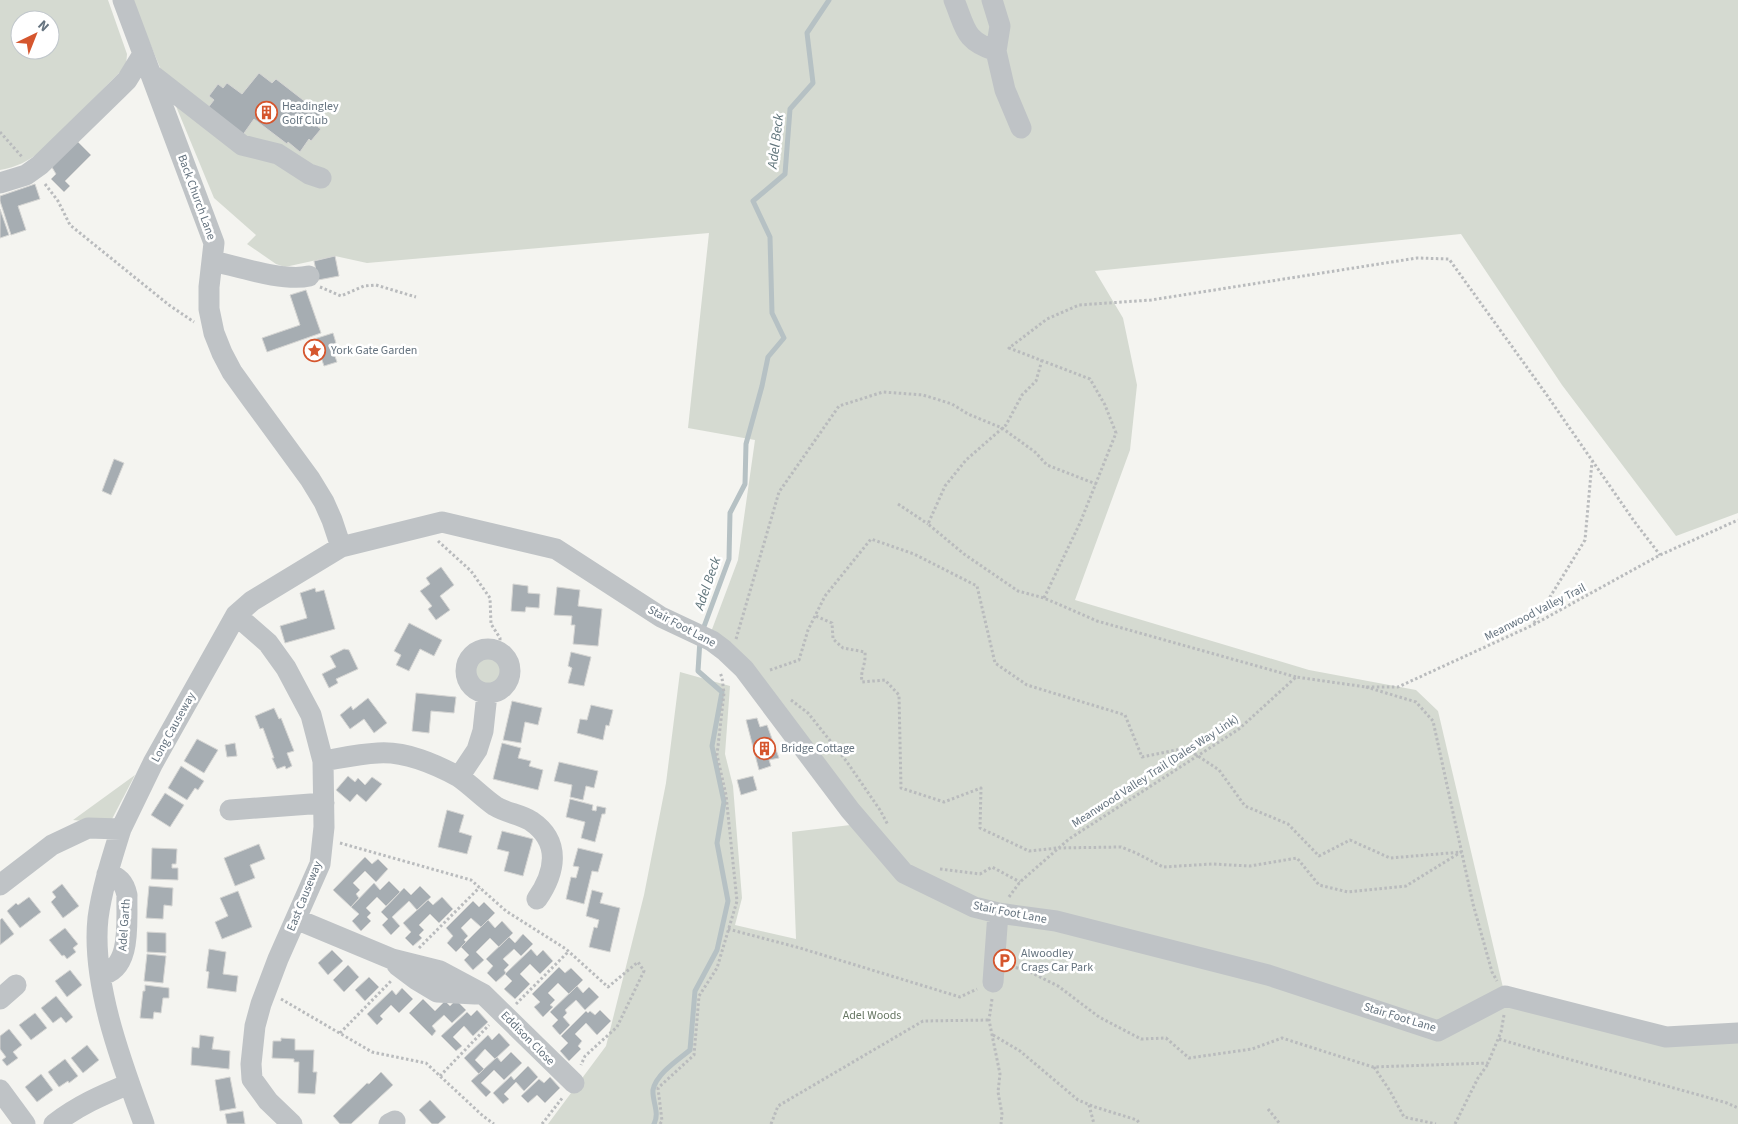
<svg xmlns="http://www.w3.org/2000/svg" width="1738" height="1124" viewBox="0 0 1738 1124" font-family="'Source Sans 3',sans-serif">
<rect width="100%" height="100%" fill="#f4f4f0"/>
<path fill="#d5dad1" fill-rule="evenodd" d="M0 0H108L127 54 126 66 42 151C28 161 17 167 0 170ZM20 20H50V50H20Z
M132 0H1738V513L1676 536 1562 385 1461 234 1095 271 1123 318 1137 385 1130 450 1075 600 1309 670 1416 690 1438 711 1505 996 1666 1037 1738 1033V1124H548L606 1046 644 895 666 783 680 672 730 686 725 754 733 786 742 898 735 925 796 939 792 832 867 823 711 632 738 560 755 440 688 428 709 233 367 263 335 256 285 267 276 264 247 244 256 235 214 198Z
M473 672a15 15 0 1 1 30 0a15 15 0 1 1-30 0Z
M135 775 112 819 103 823 73 820Z"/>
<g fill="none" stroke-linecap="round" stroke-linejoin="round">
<path stroke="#b6c1c4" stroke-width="5" d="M702 632 729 559 730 513 745 484 746 444 762 386 768 357 784 338 772 313 770 237 753 201 785 174 790 109 813 83 807 33 829 0
M654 1124C660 1113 652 1101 653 1090 656 1074 679 1059 690 1050L695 991 717 950 728 901 717 843 724 802 712 746 722 692 698 671 700 640"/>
</g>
<path fill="#a6adb2" stroke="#d5d5d3" d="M259 73 272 83 276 79 325 117 318 127 321 129 311 141 309 139 300 152 288 142 287 144 254 119 242 136 207 109 214 100 209 96 218 84 223 88 227 83 242 94Z
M76 140 91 155 65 181 70 186 64 192 51 179 56 174 50 164Z
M35 184 40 199 18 206 26 230 11 235 0 201V196Z
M0 209 9 235 0 238Z
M335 256 339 276 318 280 314 261Z
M306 290 321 333 267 352 262 338 300 325 290 295Z
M333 333 336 343 331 345 337 362 324 366 319 351 315 353 311 340Z
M114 459 124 463 111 495 102 491Z
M441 567 454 585 440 596 450 610 436 620 428 609 432 606 420 591 430 584 426 578Z
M513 584 528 586V593L540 594 539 608 526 607 525 612 511 611Z
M557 587 580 590 578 606 602 609 598 646 573 644 575 625H571L572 616 554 615Z
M315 588 316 592 324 590 335 629 285 643 280 626 307 618 300 593Z
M409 623 442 640 434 656 420 649 409 671 396 665 401 655 394 651Z
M344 649 349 650 358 669 336 679 338 683 329 688 322 674 336 667 330 656Z
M571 652 591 657 584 686 568 683 572 668 568 666Z
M416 693 456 697 454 713 431 711 429 733 412 731Z
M368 698 387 723 374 733 364 719 350 729 340 715 351 706 353 710Z
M512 701 542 708 538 725 525 722 521 743 503 740Z
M591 705 613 710 609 726 606 725 603 740 577 733 580 719 587 720Z
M274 708 279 719 281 718 294 751 287 753 292 766 286 769 285 766 277 769 272 758H274L263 728 260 729 255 716Z
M757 718 760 727 767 725 779 758 769 760 771 766 759 770 746 720Z
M197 739 218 750 204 773 184 761Z
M235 743 237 756 227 757 225 745Z
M502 743 521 748 518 758 531 761 529 766 543 770 538 790 493 779Z
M559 762 598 771 594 788 586 786 583 800 570 797 572 785 554 781Z
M181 766 204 781 198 790 195 788 187 800 168 788Z
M348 776 355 782 358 778 365 785 372 777 382 784 366 802 357 794 350 802 336 790Z
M753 776 757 790 741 795 737 780Z
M165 793 184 805 170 827 151 815Z
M570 799 593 805 592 810 596 811 597 806 606 808 605 814H602L595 842 581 838 585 822 566 817Z
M447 810 464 815 459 832 472 836 467 854 438 847Z
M502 831 533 839 523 876 504 871 509 852 497 849Z
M259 844 265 859 250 865 255 878 235 886 224 858Z
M152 848 177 849 176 864H172V868H178V880L151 879Z
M578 848 603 854 598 872 592 871 584 904 566 899 571 877 576 878 579 867 573 866Z
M365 857 372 864 378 859 388 869 376 882 365 871 353 883 360 890 356 894 359 898 351 907 333 890Z
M389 881 400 892 386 906 377 897 366 908 371 913 367 917 371 921 361 931 352 921 359 914 351 907 374 883 380 890Z
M62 884 79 906 63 918 51 902 56 897 52 892Z
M149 886 173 888 172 906 164 905 163 919 146 918Z
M420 886 431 897 417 910 409 901 392 917 400 926 391 935 382 925 388 919 381 912 404 888 411 895Z
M592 890 603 893 600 903 620 908 610 952 589 947 594 927 597 928 599 920 586 916Z
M238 891 252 927 222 939 215 922 228 916 220 898Z
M29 897 41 912 20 928 7 911 16 903 18 905Z
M442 897 453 909 439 923 430 914 419 925 424 930 419 935 422 938 413 946 405 938 411 932 403 923 428 900 433 905Z
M473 901 479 907 484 902 495 913 481 927 471 918 461 928 468 936 464 940 466 942 456 952 447 943 453 936 446 928Z
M2 918 14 934 0 945V920Z
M488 920 495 928 502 921 513 933 499 947 490 938 476 952 484 960 473 970 464 960 469 955 461 947Z
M65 928 78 944 73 948 76 952 67 959 64 955 62 956 49 940Z
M147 932 166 933V953L147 952Z
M523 934 533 944 521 956 514 949 503 959 509 965 504 970 506 973 496 982 487 973 493 966 486 959 509 937 515 943Z
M209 949 226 952 223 974 238 976 236 992 207 988 209 972 206 971Z
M531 949 537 956 543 950 553 961 540 974 530 964 520 974 530 984 515 999 504 989 512 981 505 974Z
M332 950 343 961 328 975 318 963Z
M147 954 166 956 163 983 144 981Z
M348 965 359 977 344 992 333 980Z
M559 967 565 973 571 968 583 980 569 994 558 983 548 993 555 1000 550 1005 553 1007 543 1017 534 1007 540 1002 532 994Z
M70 970 82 985 67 997 55 981Z
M369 977 379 987 365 1001 355 990Z
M145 985 169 988V998H163L161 1013 154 1012 153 1019 140 1018 143 991H145Z
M577 986 583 993 589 987 599 997 585 1010 576 1000 565 1010 567 1013 563 1017 570 1025 560 1035 552 1026 558 1020 550 1012Z
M402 988 413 999 399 1013 391 1005 380 1016 383 1019 377 1025 367 1014 392 990 396 995Z
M56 996 73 1017 66 1023 61 1017 53 1023 41 1008Z
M423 999 435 1011 445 1001 450 1006 456 1000 466 1010 452 1023 444 1015 432 1026 436 1031 432 1036 409 1013Z
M477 1010 488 1022 473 1036 464 1026 453 1037 462 1046 456 1051 441 1036 467 1012 471 1016Z
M600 1010 611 1021 597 1035 586 1023 575 1034 582 1041 578 1046 581 1049 569 1061 560 1051 568 1043 561 1036 586 1011 588 1013 590 1011 595 1015Z
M35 1013 47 1028 31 1040 19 1025Z
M9 1029 22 1045 13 1052 18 1058 7 1066 2 1060 6 1057 0 1049V1036Z
M499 1033 510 1045 495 1059 485 1049 475 1060 484 1069 479 1074 464 1058 488 1035 492 1040Z
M200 1035 214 1037 212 1049 230 1051 229 1069 191 1065 192 1047 199 1048Z
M281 1038 295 1039V1050H314L313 1072H317L315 1094 298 1093 299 1062H294V1059L272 1058 273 1041H281Z
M87 1045 99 1060 83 1073 71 1058Z
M511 1052 522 1063 504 1080 494 1070 481 1083 491 1092 486 1097 471 1081 497 1057 501 1062Z
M65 1059 78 1076 69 1083 68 1081 59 1087 48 1072Z
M528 1066 538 1077 524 1091 516 1082 504 1094 509 1099 503 1104 493 1093 511 1076 514 1080Z
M381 1072 393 1085 351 1124H340L333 1116 367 1083 369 1084Z
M41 1074 53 1090 37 1102 25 1087Z
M230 1077 236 1108 220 1111 215 1080Z
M550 1077 560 1088 545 1103 537 1095 528 1103 521 1096 539 1079 544 1083Z
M430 1100 446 1117 438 1124H432L419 1110Z
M243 1111 245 1124H227L225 1114Z"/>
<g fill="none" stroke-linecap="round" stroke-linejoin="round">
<path stroke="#b9bbbd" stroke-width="3" stroke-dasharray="2.5 2.5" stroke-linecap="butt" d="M0 132 23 158
M45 184 58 201 70 225 169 305 194 322
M320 287 341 296 364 286 376 285 416 297
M1042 360 1036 381 1022 395 1006 425 966 460 945 486 928 524 964 554 1018 591 1044 598 1097 621 1296 677
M898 504 928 524
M438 541 471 571 490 598 491 624 500 638V652
M1044 598 1080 523 1116 433 1105 405 1090 379 1009 348 1047 319 1079 305 1151 300 1417 258 1449 259 1544 391 1634 521 1660 555
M816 616 832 623 833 639 843 648 865 652C866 666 860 670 862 682L885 680 899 695 901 788 944 802 981 788 980 828 1029 851 1057 848 1121 847 1136 853 1163 867 1212 864 1250 866 1297 858 1319 885 1348 892 1406 886 1461 852
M1534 623 1585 540 1592 462
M736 639 779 492 839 406 883 392 923 395 952 404 968 414 1002 428 1035 452 1047 465 1096 484
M770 670 799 660 808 630 825 596 871 539 914 554 977 586 995 663 1027 685 1125 715 1142 757 1186 748 1219 770 1245 806 1288 824 1319 856 1350 840 1390 858 1462 852
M1366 687 1416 702 1433 721 1473 904 1492 972 1497 981
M791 700 808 713 847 762 880 810 888 825
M340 843 471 880 506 911 566 949 608 987 638 962 644 971 617 1027 585 1056 581 1065
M940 869 980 874 992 867 1020 882
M1009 897 1020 882 1069 839 1239 729 1296 677 1366 687H1398L1533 625 1660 555 1738 520
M728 929 800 948 960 997 977 989
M419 948 480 887
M1011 966 1030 972 1058 986 1099 1017 1141 1039 1166 1038 1189 1058 1252 1049 1282 1038 1373 1067 1488 1063 1501 1032 1504 1015
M281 999 372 1052 426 1063 483 1116 494 1124
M992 999 989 1020 1000 1074 998 1092 1002 1114 1001 1124
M516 1004 569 951
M340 1033 391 981
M993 1035 1020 1051 1078 1100 1095 1107 1137 1120 1140 1124
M1499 1039C1575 1062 1651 1081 1727 1103L1738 1108
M1374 1067 1390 1091 1404 1117 1436 1124
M440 1076 489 1025
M1089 1105 1094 1124
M1268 1109 1280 1124
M542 1124 563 1097
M660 1124 662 1121 658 1088 694 1055 699 996 717 968 737 901 726 795 717 755 724 693 722 678 720 672
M771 1124 778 1106 923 1021 989 1020
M1455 1124 1478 1078 1488 1064"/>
<path stroke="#bfc3c6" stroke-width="21" d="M123 0 214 243 209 287V309L214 333 222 353 232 372 250 397 310 479 324 502 332 520 341 547
M954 0C966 29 964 41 996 51L1005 90 1021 128
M992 0 1000 26 996 51
M151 74 242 145 278 154 309 174 321 178
M0 183 26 175 40 165 118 89 127 80 143 54
M213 261C239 267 285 282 309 276
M236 615 268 643 286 668 311 715 323 761 324 827 320 864 278 959 261 1004 255 1026 251 1064 252 1079 268 1101 292 1124
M466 671a22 22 0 1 1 44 0a22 22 0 1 1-44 0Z
M323 761C341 758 359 754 378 753 406 751 435 764 459 777L477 750 483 731 487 694
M459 777C472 786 482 797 495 806 506 813 520 814 531 821 562 842 555 873 537 899
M230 810 324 803
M121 829C112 858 102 888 98 918 91 983 122 1064 144 1124
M0 885 52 845 88 828 121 829 153 763 236 615 252 601 341 547 442 522 556 549 661 617 712 641 724 650 744 669 850 810 904 873 974 907 998 913 1056 921 1268 975 1438 1031 1505 996 1666 1037 1738 1033
M296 919 392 959 440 971 483 994 574 1083
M397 965 417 980 437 992 475 994
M100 975C133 970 126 920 127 895 124 882 119 877 107 874
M993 982 998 913
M0 999 16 985
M0 1090 25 1124
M54 1124C79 1105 100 1096 129 1084
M389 1124 395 1121"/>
</g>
<defs>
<symbol id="building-ring" viewBox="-11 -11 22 22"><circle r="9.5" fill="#fff" stroke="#d5562e" stroke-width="1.5"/><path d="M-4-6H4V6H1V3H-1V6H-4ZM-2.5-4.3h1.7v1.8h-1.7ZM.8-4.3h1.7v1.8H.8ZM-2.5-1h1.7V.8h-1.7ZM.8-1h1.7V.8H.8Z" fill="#d5562e"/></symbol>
<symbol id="sight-ring" viewBox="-11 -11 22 22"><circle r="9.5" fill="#fff" stroke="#d5562e" stroke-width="1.5"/><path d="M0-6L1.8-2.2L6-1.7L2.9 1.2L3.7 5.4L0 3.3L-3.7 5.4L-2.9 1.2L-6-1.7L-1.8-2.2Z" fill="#d5562e"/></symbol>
<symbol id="parking-ring" viewBox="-11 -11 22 22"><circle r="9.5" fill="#fff" stroke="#d5562e" stroke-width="1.5"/><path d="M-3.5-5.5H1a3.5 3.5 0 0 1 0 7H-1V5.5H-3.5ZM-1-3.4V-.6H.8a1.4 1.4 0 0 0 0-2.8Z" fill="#d5562e"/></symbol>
</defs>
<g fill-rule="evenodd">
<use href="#building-ring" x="254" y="100" width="25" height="25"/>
<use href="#sight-ring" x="302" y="338" width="25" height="25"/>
<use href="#building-ring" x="752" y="736" width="25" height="25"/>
<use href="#parking-ring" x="992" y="948" width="25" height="25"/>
</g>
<g text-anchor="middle" stroke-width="5" stroke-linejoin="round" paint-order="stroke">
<g font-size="12" fill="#65737f" stroke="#fff" text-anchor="start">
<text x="282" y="110">Headingley<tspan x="282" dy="14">Golf Club</tspan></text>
<text x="331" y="354">York Gate Garden</text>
<text x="781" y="752">Bridge Cottage</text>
<text x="1021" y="957">Alwoodley<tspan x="1021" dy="14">Crags Car Park</tspan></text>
</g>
<g font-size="12" fill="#65737f" stroke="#fff">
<text transform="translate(197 197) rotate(70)" y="4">Back Church Lane</text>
<text transform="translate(1535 612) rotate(-27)" y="4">Meanwood Valley Trail</text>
<text transform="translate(682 626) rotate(28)" y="4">Stair Foot Lane</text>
<text transform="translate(173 727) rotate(-61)" y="4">Long Causeway</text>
<text transform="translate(1155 771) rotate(-33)" y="4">Meanwood Valley Trail (Dales Way Link)</text>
<text transform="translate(304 896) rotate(-68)" y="4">East Causeway</text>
<text transform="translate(1010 912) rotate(11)" y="4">Stair Foot Lane</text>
<text transform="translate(124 925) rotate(-86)" y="4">Adel Garth</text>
<text transform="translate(1400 1017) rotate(17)" y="4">Stair Foot Lane</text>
<text transform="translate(528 1038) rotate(45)" y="4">Eddison Close</text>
</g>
<g font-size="12" fill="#677763" stroke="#fff">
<text x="872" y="1019">Adel Woods</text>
</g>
<g font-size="14" font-style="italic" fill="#60757c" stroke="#fff">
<text transform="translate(775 141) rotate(-83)" y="5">Adel Beck</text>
<text transform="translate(707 583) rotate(-71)" y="5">Adel Beck</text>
</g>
</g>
<g transform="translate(35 35) rotate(43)"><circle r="24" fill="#ffffff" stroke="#c1c7cc"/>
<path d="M0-4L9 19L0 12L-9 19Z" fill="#d5562e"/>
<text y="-8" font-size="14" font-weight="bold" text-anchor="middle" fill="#65737f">N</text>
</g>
</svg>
